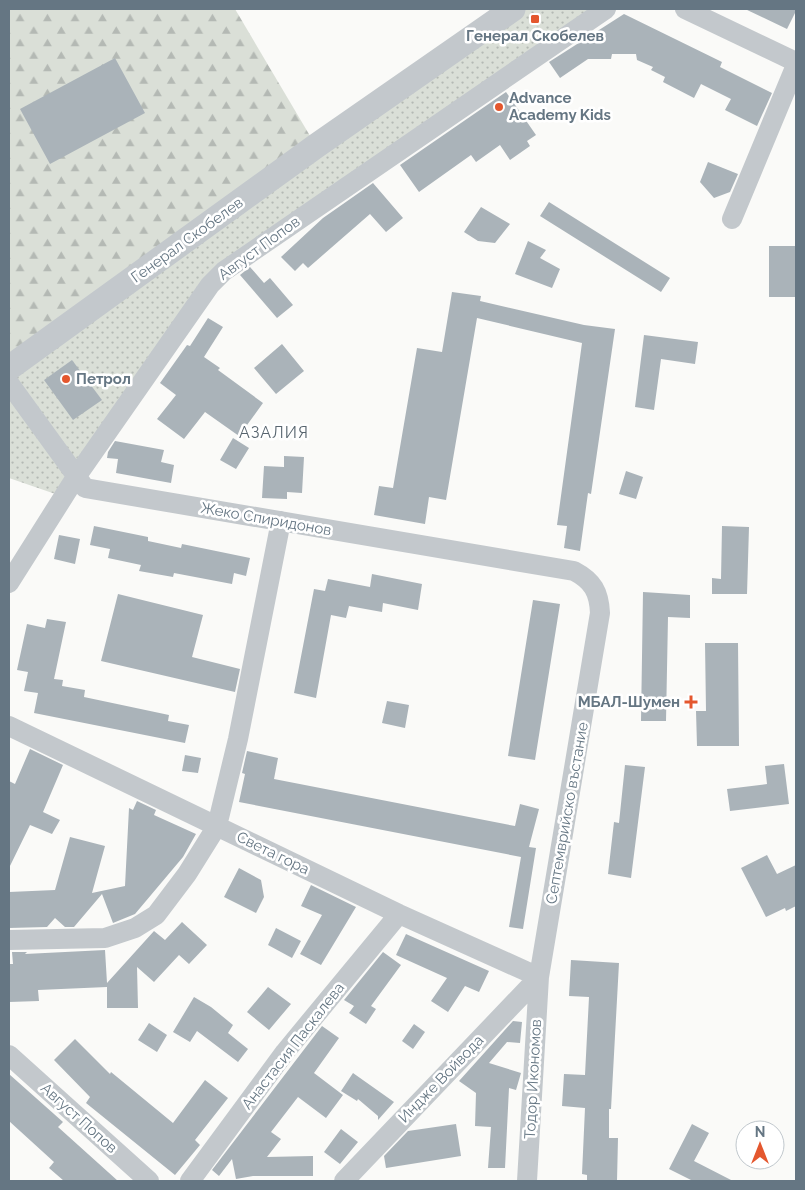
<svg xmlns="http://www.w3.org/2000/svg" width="805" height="1190" viewBox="0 0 805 1190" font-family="Raleway,sans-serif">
<defs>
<pattern id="forest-firs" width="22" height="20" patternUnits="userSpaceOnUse" patternTransform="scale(1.25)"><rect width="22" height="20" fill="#dadfd7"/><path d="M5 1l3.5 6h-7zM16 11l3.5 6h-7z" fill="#b4b9b4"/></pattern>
<pattern id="park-dots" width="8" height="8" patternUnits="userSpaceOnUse" patternTransform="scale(1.25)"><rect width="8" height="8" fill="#dadfd7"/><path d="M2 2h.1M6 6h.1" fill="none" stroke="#b4b9b4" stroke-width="1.8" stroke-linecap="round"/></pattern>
</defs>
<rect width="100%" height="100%" fill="#fafaf8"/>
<path fill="url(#forest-firs)" d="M9 9H235L316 146 9 368Z"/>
<path fill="url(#park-dots)" d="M513 9H606L224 271 64 497 9 478V368Z"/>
<path fill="#aab3b9" d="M745 9H796V11L787 29Z
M624 14 722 62 720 67 772 93 757 126 725 110 731 99 701 84 694 98 663 82 665 77 651 70 653 67 637 60 636 54H612L611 59H588L560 78 549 62Z
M115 58 145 113 50 164 20 109Z
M506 92 536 135 527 141 530 146 510 160 500 145 476 162 471 155 419 192 400 165Z
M708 162 738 174 730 192 714 198 700 182Z
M373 183 403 218 386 232 370 214 308 268 303 263 295 271 281 257 323 218Z
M549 202 670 278 661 292 540 216Z
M481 207 510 224 495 243 478 241 464 232Z
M528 241 546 250 540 258 560 269 552 288 515 274Z
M769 246H796V297H769Z
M250 267 264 283 270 278 293 305 277 318 240 275Z
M452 292 481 296 480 301 584 325 615 329 591 494 588 493 580 551 564 548 567 526 557 525 582 343 477 318 446 500 429 497 425 524 374 515 379 486 393 488 417 348 442 352Z
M208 318 223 327 204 357 220 368 218 370 263 403 239 436 205 412 184 439 157 419 176 395 160 383 187 345 190 346Z
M644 335 698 342 695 364 661 359 654 410 635 407Z
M282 344 304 371 276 394 254 368Z
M72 360 102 400 73 420 44 380Z
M233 438 249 448 236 469 220 460Z
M115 441 164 450 161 462 174 465 171 483 116 473 118 459 107 458 108 452Z
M284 456 304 457 302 493 287 492V499L262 498 264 466 284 467Z
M626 471 643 477 636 499 619 494Z
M94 526 148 537V541L181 548 182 544 250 558 246 576 234 573 232 584 174 573 173 577 139 571 141 565 108 558 110 549 90 545Z
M722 526 749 527 747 594H712V578L721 579Z
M59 535 80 539 75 564 54 559Z
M372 574 422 584 418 610 383 603 382 612 349 606 346 618 331 615 316 698 294 693 314 589 325 591 328 579 370 587Z
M643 592 690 595V618L668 617 666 721H641Z
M118 594 203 615 192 657 240 669 235 692 101 661Z
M533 600 560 604 535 760 508 756Z
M47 619 66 622 54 679 63 680 62 686 85 690 84 697 169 715 168 721 189 725 185 743 34 713 38 693 24 691 28 672 17 670 27 624 45 628Z
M705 643H738L739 746H697L696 711H706Z
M387 701 409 705 405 728 382 723Z
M30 749 63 765 43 812 60 820 52 834 30 825 9 868V781L15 784Z
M247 751 278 758 274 779 515 826 520 804 539 809 529 847 536 848 523 929 509 927 521 857 239 802 245 774 242 773Z
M185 755 201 758 198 773 182 771Z
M784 764 789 804 730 811 727 789 767 784 765 766Z
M625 765 645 767 631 878 608 874 614 822 619 823Z
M137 801 156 810 154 815 196 834 183 857 135 914 113 923 102 894 74 927H65L55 918 47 927 9 928V892L55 890 70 837 105 846 92 893 125 886 129 808 133 810Z
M767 855 777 874 796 865V906L786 911 785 908 766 917 741 868Z
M239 868 261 880 264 897 256 913 224 897Z
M311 885 356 907 321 965 300 954 322 915 301 906Z
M182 922 207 945 189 964 179 955 154 982 137 967 138 1008H107V987L38 990 39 1001 9 1002V964H13L12 952H27L25 954 105 950 107 983 154 931 165 940Z
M276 928 301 941 292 958 268 945Z
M406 934 489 971 479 992 465 986 448 1012 431 1001 447 978 396 955Z
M383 952 401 965 371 1006 376 1009 366 1024 349 1013 354 1006 344 1000Z
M571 960 619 963 611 1109H609V1138H618L617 1181H587V1175L582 1174 585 1108 562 1106 564 1074 585 1075 589 997 569 996Z
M268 987 291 1004 269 1030 247 1012Z
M194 997 211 1007 233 1025 228 1033 248 1049 238 1062 197 1031 190 1042 173 1032Z
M513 1021 522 1022 520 1043 507 1042 489 1063 521 1073 516 1090 509 1088 505 1168H488L491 1127 475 1126 476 1093 459 1081Z
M149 1023 167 1035 157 1052 138 1040Z
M414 1024 425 1032 413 1049 402 1041Z
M322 1026 339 1038 314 1073 343 1095 326 1118 298 1097 271 1132 281 1139 267 1157 313 1156V1176H253L236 1179 232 1159 219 1176 212 1170Z
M75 1039 110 1074 111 1072 173 1123 205 1080 228 1098 195 1140 200 1145 175 1175 86 1103 90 1097 54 1060Z
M353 1073 394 1102 378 1120V1116L358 1099 357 1101 341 1091Z
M9 1074 63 1122 58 1127 118 1181H64L49 1168 54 1162 9 1121Z
M456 1124 461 1156 386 1168 384 1156 408 1131Z
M692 1124 709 1133 694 1161 733 1181H693L669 1169Z
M341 1129 358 1142 340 1164 324 1152Z"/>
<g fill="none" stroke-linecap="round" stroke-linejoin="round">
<path stroke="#c3c8cc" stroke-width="20" d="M685 9 796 62
M732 219 796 65
M9 383 85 488 574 571C593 581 599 592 600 613L539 977 527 1181
M9 583 76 477 210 285 224 271 606 9
M9 726 399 914 539 977
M9 940 105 938 135 928 156 915 187 874 217 826 238 739 281 521
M9 1055 149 1181
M190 1181 285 1052 399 914
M344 1181 539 977"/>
<path stroke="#c3c8cc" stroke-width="25" d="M9 368 316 146 513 9"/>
</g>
<g fill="#e4572e" stroke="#fff" stroke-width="2">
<rect x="530" y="14" width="10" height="10" rx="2.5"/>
<circle cx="499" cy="107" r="5"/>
<circle cx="66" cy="379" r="5"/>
<path d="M688.5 694.5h5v5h5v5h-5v5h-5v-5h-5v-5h5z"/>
</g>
<g text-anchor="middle" stroke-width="5" stroke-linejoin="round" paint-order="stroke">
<g font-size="15" font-weight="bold" fill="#657683" stroke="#fff" text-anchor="start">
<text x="535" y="41" text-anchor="middle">Генерал Скобелев</text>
<text x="509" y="103">Advance<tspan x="509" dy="17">Academy Kids</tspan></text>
<text x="76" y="384">Петрол</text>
<text x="680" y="707" text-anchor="end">МБАЛ-Шумен</text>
</g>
<g font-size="15" fill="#657683" stroke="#fff">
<text transform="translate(187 240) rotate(-36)" y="5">Генерал Скобелев</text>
<text transform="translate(259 248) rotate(-36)" y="5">Август Попов</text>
<text transform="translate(266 519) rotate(10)" y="5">Жеко Спиридонов</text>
<text transform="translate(567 813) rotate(-80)" y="5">Септемврийско въстание</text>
<text transform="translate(273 853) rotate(26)" y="5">Света гора</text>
<text transform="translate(293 1046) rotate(-52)" y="5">Анастасия Паскалева</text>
<text transform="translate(441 1079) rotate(-46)" y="5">Индже Войвода</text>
<text transform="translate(533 1079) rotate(-87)" y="5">Тодор Икономов</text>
<text transform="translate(79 1118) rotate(42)" y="5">Август Попов</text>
</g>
<g font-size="16" letter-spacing="1" fill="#57646e" stroke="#fff">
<text x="274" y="438">АЗАЛИЯ</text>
</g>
</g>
<rect width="805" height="1190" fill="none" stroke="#657683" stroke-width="20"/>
<g transform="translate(760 1145)"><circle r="24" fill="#ffffff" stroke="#c1c8cd"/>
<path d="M0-4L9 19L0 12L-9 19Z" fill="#e4572e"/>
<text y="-8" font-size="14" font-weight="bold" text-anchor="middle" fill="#657683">N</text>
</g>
</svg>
